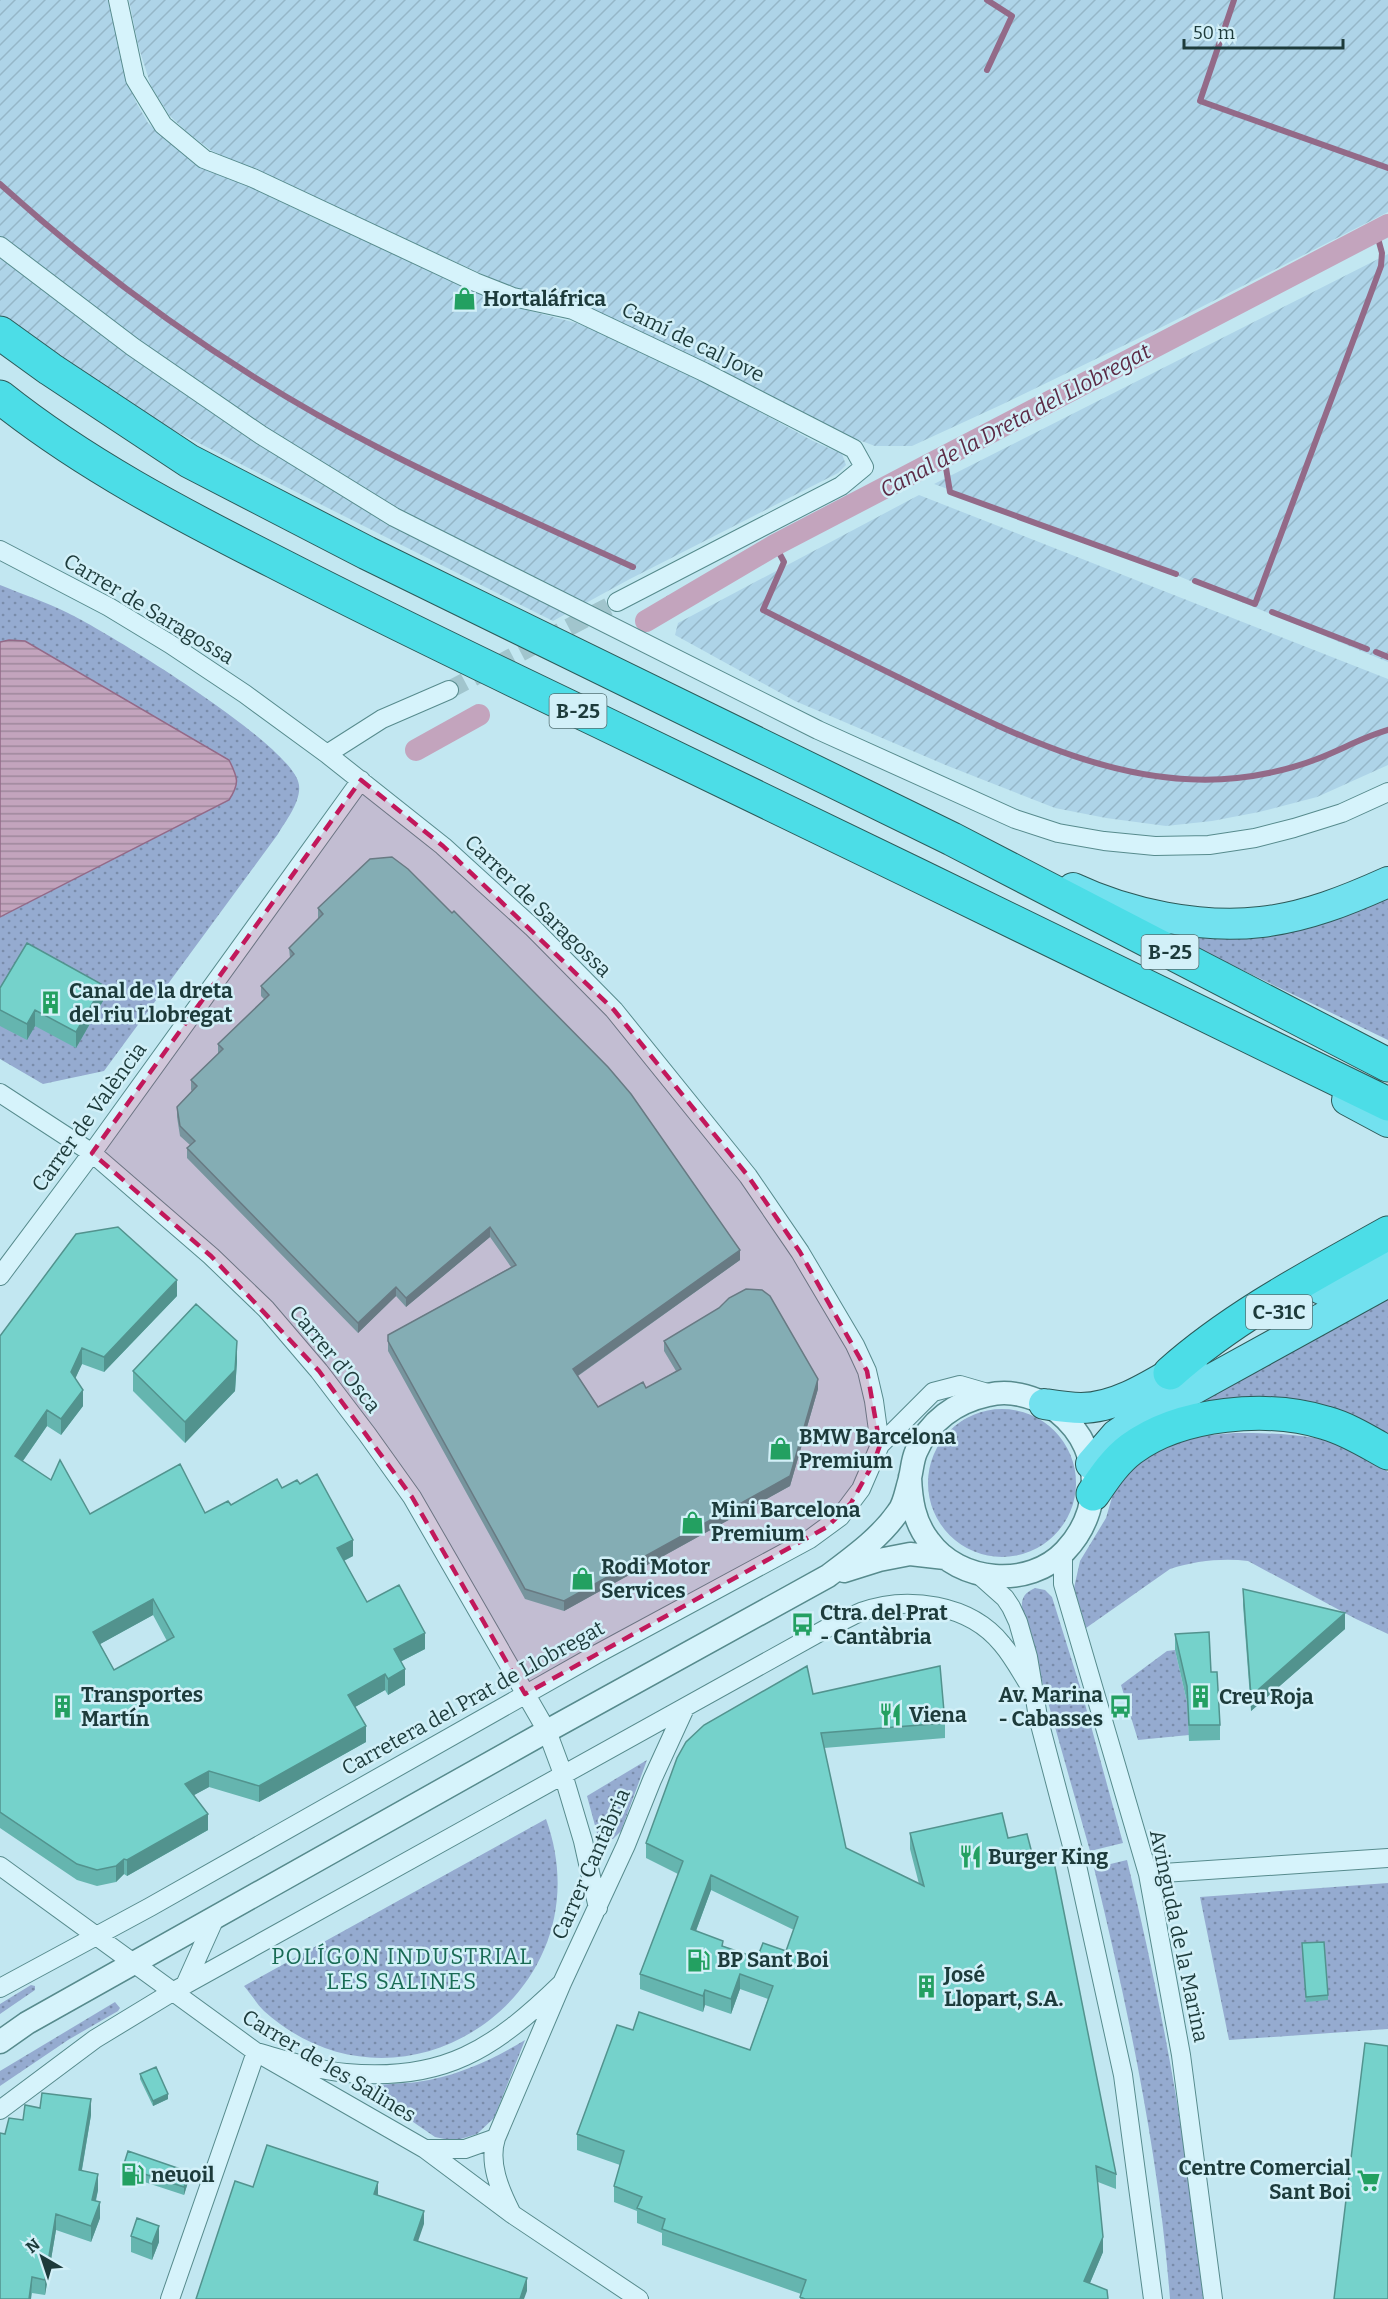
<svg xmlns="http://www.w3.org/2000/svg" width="1388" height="2299" viewBox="0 0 1388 2299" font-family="Bitter,serif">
<defs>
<pattern id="farmland-furrows" width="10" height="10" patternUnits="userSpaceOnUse" patternTransform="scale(1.5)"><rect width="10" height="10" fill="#aed4e8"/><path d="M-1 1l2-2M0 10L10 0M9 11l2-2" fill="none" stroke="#95b7c8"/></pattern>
<pattern id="grass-dots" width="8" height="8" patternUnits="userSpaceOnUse" patternTransform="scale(1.5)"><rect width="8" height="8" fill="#95abd0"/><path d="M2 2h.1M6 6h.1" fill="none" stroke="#798caa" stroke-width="1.8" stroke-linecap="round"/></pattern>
<pattern id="water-rules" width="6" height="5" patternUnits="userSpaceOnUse" patternTransform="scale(1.5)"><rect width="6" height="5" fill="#c3a4bd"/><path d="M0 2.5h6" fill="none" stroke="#9e879b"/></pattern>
</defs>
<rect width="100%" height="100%" fill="#c2e7f1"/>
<path fill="url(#farmland-furrows)" d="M0 0H110L125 74 136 102 148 123 166 140 190 155 227 176 319 220 391 250 504 304 576 323 617 339 678 367 813 441 842 454 846 465 838 473 628 580 553 621 89 388 0 348Z
M129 0H1388V212L1166 325 1003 404 912 446H875L837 432 760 390 612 319 513 288 212 151 189 134 169 115 151 86 138 45Z
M1388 254V662L1103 545 934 484Z
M919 495 1388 679V765L1317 797 1259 812 1212 821 1166 826 1106 818 1055 808 948 766 795 701 675 635 678 623Z"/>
<path fill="url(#grass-dots)" d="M0 585C22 594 46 602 68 613 107 632 295 746 299 785 301 802 286 820 278 834L104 1071 43 1084 0 1059Z
M1388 894V1040L1165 933Z
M1388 1296V1442L1358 1427 1151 1426Z
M928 1483a74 74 0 1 1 148 0a74 74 0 1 1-148 0Z
M1235 1433C1276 1433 1318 1434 1357 1450 1368 1455 1378 1465 1388 1472V1634L1356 1619 1248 1561C1222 1558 1195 1561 1170 1569L1086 1628 1074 1588 1080 1561 1106 1518 1117 1480 1141 1461 1170 1444 1198 1436Z
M1035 1588 1045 1590 1052 1597 1082 1693 1123 1843 1090 1851 1022 1610C1021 1598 1024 1593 1035 1588Z
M1175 1650 1187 1702 1189 1735 1138 1740 1121 1685 1167 1651Z
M647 1760 621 1831 613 1839 603 1838 597 1833 587 1796Z
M546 1819C609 1993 402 2135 264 2011 257 2004 251 1994 244 1986Z
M1127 1860C1162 2005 1189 2151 1203 2299H1170C1159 2154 1128 2009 1094 1868Z
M1388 1883V2029L1229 2040 1200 1897Z
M31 1985 35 1986V1990L0 2014V2004Z
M115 2002 120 2008 118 2011 68 2040 0 2086V2071Z
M525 2040 494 2118 477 2134 454 2141 435 2137 371 2093 370 2087C386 2083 401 2084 417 2082 455 2077 492 2060 525 2040Z"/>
<path fill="url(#water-rules)" stroke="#936a88" stroke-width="1.5" d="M9 640 25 641 229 760C238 778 240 783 229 800L0 917V642Z"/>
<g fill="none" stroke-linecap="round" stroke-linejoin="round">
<path stroke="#936a88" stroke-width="6" d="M1234 0 1200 101 1388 168
M987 70 1012 16 987 0
M0 184C114 287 242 378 379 448 462 491 549 528 633 567
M944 456 950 492 1176 574
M775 545 784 562 763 610C816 637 869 663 922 689 1019 737 1125 790 1237 778 1264 775 1291 769 1317 759 1341 750 1363 737 1388 730
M1195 581 1255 604 1381 266 1382 253 1376 231
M668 599 673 605
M1272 612 1367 649
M1376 652 1388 657"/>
<path stroke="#c3a4bd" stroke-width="22" d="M646 621 775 545 1388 225
M416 750 479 715"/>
<path stroke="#a1c5cd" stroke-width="18" stroke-dasharray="18 9" stroke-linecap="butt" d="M449 690 617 602"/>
<defs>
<path id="minor" d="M118 0 135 79 163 125 204 159 253 178 475 282 513 297 573 310 704 372 854 449 864 467 841 486 617 602
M0 246 133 347 261 435 394 517 818 730 1015 819 1058 833 1104 841 1155 846 1209 845 1255 838 1294 828 1342 813 1388 792
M0 550 109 607 170 644 245 694 327 754 443 846 532 927 614 1010 748 1176 800 1252 855 1345 867 1371 874 1401 880 1445
M327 754 382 719 449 690
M0 1093 92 1153 211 1256 266 1309 319 1371 367 1434 412 1497 547 1731 563 1774 583 1841 598 1908
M0 1276 92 1153 361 780
M1063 1554V1584L1148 1874 1181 2055 1213 2299
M978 1574 1005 1598 1011 1607 1018 1622 1028 1657 1038 1717 1076 1861 1123 2075 1153 2299
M0 1866 256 2052 425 2149 512 2214 639 2299
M1148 1874 1388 1858
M185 1985 215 1918
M0 1988 150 1907 597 1654 810 1539 840 1517 861 1489 880 1445 933 1392 960 1385 991 1394
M0 2110 95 2039 174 1991 831 1626C841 1622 851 1616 861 1612 907 1595 970 1604 1002 1644 1014 1658 1023 1676 1033 1691
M425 2149H465L496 2138
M511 2212C500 2190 488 2163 496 2138L562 1983 626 1845 652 1780 685 1708
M170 2299 256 2052C285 2060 316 2070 346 2073 444 2082 494 2049 562 1983"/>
<path id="tertiary" d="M844 1571 879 1560 910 1554 945 1558
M0 2042 27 2023 547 1731 828 1576C853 1557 880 1538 898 1512 904 1505 906 1492 909 1482 912 1472 912 1461 916 1452 929 1421 956 1402 988 1395 1004 1391 1022 1394 1037 1400 1099 1427 1111 1503 1065 1551 1029 1589 959 1583 929 1541 914 1522 911 1500 910 1477"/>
<path id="trunk" d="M1073 888C1128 914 1201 929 1261 922 1306 917 1348 900 1388 882
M1347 1100 1388 1122
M1321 1289 1388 1252
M1044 1404C1057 1406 1069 1408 1081 1408 1120 1408 1160 1379 1192 1361
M1091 1464 1116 1435 1141 1418 1388 1282"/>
<path id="motorway" d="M0 333 50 369 189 461 367 553 952 839 1388 1065
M0 397C84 464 180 514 275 562 382 617 490 669 599 721 863 847 1124 977 1388 1104
M1170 1373C1234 1316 1313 1275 1388 1233
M1093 1494C1104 1478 1115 1461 1131 1449 1181 1412 1268 1405 1326 1423 1348 1429 1368 1442 1388 1453"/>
</defs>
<use href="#minor" stroke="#578b8d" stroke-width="20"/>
<use href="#tertiary" stroke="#578b8d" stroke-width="25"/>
<use href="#trunk" stroke="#2c5a59" stroke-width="32"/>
<use href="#motorway" stroke="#2c5a59" stroke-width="35"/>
<use href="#minor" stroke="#d6f3fb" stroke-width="18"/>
<use href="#tertiary" stroke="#d6f3fb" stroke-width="22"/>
<use href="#trunk" stroke="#72e1ef" stroke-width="30"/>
<use href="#motorway" stroke="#4cdde7" stroke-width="33"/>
</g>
<path fill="#65b5af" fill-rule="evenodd" d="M318 908 740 1260 578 1376 598 1407 646 1388 676 1371 664 1351V1341L818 1389 790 1486 564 1611 525 1599 388 1351V1335L511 1267 490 1237 406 1307 396 1296 358 1333 187 1158V1148L190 1145 180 1136 177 1117V1107L192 1091 191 1090V1080L218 1054V1044L264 999 261 996V986L290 958 289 948 318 919Z
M0 988 103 1001 76 1048 35 1026 27 1040 0 1026Z
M177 1296 104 1372 82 1364 75 1378 83 1406 61 1435 47 1426 23 1461 90 1514 205 1513 282 1488 353 1556 344 1561 367 1602 425 1649 400 1662 405 1685 388 1695 385 1690 355 1707 366 1742 259 1802 209 1787 194 1795 208 1830 127 1876 124 1874 116 1882 97 1886 77 1880 0 1828V1336ZM153 1615 167 1641 114 1670 100 1644Z
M237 1361 235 1391 185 1443 133 1391V1371Z
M1243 1589 1345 1629 1251 1711 1243 1605Z
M1175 1634 1220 1725V1740L1189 1741 1187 1702 1175 1650Z
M813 1694 945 1723V1738L824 1748 846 1848 919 1884 910 1849V1833L1008 1838 1116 2174V2189L1098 2182 1103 2252 1090 2283 1108 2299H800L801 2294 662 2245V2233L637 2223V2211L614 2202V2186L620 2165 577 2150V2134L633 2030 750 2050 768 1999 740 1989 731 2014 705 2005 703 2012 640 1989V1974L678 1874 646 1858V1843ZM711 1890 794 1930 786 1951 757 1958 723 1946 696 1931Z
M1302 1948 1328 1995V2000L1306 2002Z
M140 2074 168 2099 153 2106 140 2079Z
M91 2115 82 2170 98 2190 96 2201 100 2218 91 2242 56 2230 45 2295 32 2293 31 2299H0L5 2134 23 2120Z
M123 2167 189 2179 184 2195 123 2175Z
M131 2236 159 2242 152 2260 131 2252Z"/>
<path fill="#52938e" d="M103 985V1001L76 1048V1032Z
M35 1010V1026L27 1040V1024Z
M490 1227V1237L406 1307V1298Z
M740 1250V1260L573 1379V1369Z
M177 1280V1296L104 1372V1357Z
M396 1287V1296L358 1333V1323Z
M237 1341V1361L235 1391 185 1443V1422Z
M82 1348V1364L71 1388V1372Z
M818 1379V1389L790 1486 564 1611V1601Z
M83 1390V1406L61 1435V1419Z
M47 1410V1426L15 1472V1456Z
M353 1540V1556L337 1564V1548Z
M153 1599V1615L93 1648V1632Z
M1345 1613V1629L1251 1711V1696Z
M425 1633V1649L394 1665V1649Z
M405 1669V1685L388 1695V1679Z
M385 1674V1690L348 1711V1695Z
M366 1726V1742L259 1802V1786Z
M209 1771V1787L185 1800V1784Z
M208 1814V1830L127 1876V1860Z
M124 1859V1874L116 1882V1866Z
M711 1875V1890L691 1944V1929Z
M740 1974V1989L731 2014V1999Z
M705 1990V2005L703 2012V1996Z
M168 2094V2099L153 2106V2101Z
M91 2099V2115L79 2186V2170Z
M189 2172V2179L184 2195V2187Z
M98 2174V2190L92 2215V2200Z
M378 2182V2195L374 2194Z
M100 2202V2218L91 2242V2226Z
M424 2211V2224L414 2253V2240Z
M56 2214V2230L45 2295V2280Z
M159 2226V2242L152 2260V2244Z
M1103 2237V2252L1084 2297V2281Z
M32 2277 31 2299H29Z
M527 2278V2291L524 2299H520Z"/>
<path fill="#75d2cb" stroke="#52938e" stroke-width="1.5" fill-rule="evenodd" d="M392 857 408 869 452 913 454 911 608 1067 631 1094 740 1250 573 1369 598 1407 643 1382 646 1388 681 1369 664 1341 719 1308 729 1298 746 1289 762 1290 770 1296 818 1379 790 1476 564 1601 525 1589 388 1341V1335L516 1265 490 1227 406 1298 396 1287 358 1323 187 1148 195 1141 180 1126 177 1107 197 1086 191 1080 223 1049 218 1044 269 995 261 986 294 954 289 948 323 914 318 908 370 859Z
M27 943 103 985 76 1032 35 1010 27 1024 0 1010V988Z
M118 1227 177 1280 104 1357 82 1348 71 1372 83 1390 61 1419 47 1410 15 1456 51 1480 60 1460 90 1514 180 1464 205 1513 228 1501 231 1505 277 1479 282 1488 297 1480 300 1484 317 1474 353 1540 337 1548 367 1602 399 1585 425 1633 394 1649 405 1669 388 1679 385 1674 348 1695 366 1726 259 1786 209 1771 185 1784 208 1814 127 1860 124 1859 116 1866 97 1870 77 1864 0 1812V1336L76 1234ZM153 1599 174 1637 114 1670 93 1632Z
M196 1304 237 1341 235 1370 185 1422 133 1371Z
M1243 1589 1345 1613 1251 1696 1246 1630Z
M1209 1632 1211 1672H1217L1220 1725H1189L1187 1686 1175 1634Z
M807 1666 813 1694 940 1666 945 1723 821 1733 846 1848 924 1886 910 1833 1002 1813 1008 1838 1027 1834 1034 1861 1053 1857 1116 2174 1096 2166 1103 2237 1084 2281 1107 2290 1108 2299H805L800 2297 806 2280 662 2229 665 2219 637 2208 642 2197 614 2186 624 2151 577 2134 617 2025 633 2030 639 2012 750 2050 773 1986 740 1974 731 1999 705 1990 703 1996 640 1974 683 1861 646 1843 677 1758 686 1742 704 1725ZM711 1875 798 1917 786 1951 763 1943 757 1958 722 1946 723 1941 691 1929Z
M1324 1942 1328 1995 1306 1997 1302 1943Z
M1365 2043 1388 2046V2299H1334Z
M156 2067 168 2094 153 2101 140 2074Z
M42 2093 91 2099 79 2170 98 2174 92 2200 100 2202 91 2226 56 2214 45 2280 32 2277 29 2299H0V2133L5 2134 9 2118 23 2120 25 2105 40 2108Z
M267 2145 378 2182 374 2194 424 2211 414 2240 527 2278 520 2299H196L235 2181 253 2187Z
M128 2151 189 2172 184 2187 123 2167Z
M137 2218 159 2226 152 2244 131 2236Z"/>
<path fill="#c2185b" fill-opacity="0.2" stroke="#c2185b" stroke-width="4.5" stroke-dasharray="12 8" stroke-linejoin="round" d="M361 780 443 846 614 1010 748 1176 800 1252 867 1371 880 1445 874 1462 851 1503 827 1527 525 1694 412 1497 319 1371 211 1256 92 1153Z"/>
<defs>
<symbol id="shop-bare" viewBox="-9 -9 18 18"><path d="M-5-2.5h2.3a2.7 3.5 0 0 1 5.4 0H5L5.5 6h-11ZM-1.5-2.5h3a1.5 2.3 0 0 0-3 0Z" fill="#23a061" stroke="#d2f0f8" stroke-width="2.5" paint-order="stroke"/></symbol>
<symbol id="building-bare" viewBox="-9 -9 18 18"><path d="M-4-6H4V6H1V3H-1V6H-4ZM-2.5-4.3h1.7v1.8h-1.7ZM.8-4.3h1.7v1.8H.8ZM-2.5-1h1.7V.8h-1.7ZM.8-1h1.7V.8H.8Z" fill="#23a061" stroke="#d2f0f8" stroke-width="2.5" paint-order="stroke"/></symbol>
<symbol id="bus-bare" viewBox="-9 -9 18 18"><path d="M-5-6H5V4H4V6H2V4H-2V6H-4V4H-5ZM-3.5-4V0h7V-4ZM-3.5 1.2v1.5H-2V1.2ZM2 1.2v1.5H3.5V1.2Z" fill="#23a061" stroke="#d2f0f8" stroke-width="2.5" paint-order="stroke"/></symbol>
<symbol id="restaurant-bare" viewBox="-9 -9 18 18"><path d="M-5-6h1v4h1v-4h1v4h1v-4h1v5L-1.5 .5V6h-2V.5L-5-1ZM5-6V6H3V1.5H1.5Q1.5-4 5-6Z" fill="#23a061" stroke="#d2f0f8" stroke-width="2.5" paint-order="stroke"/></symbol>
<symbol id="fuel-bare" viewBox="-9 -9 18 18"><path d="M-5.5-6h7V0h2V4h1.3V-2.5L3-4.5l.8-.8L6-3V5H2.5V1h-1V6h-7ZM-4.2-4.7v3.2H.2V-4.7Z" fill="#23a061" stroke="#d2f0f8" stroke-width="2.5" paint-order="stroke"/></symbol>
<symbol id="supermarket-bare" viewBox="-9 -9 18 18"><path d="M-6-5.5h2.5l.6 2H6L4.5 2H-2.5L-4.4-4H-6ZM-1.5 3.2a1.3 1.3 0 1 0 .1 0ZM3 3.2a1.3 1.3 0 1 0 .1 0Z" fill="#23a061" stroke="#d2f0f8" stroke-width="2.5" paint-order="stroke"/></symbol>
</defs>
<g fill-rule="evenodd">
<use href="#shop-bare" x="448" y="282" width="33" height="33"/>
<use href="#building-bare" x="34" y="986" width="33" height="33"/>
<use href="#shop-bare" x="764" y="1432" width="33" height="33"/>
<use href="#shop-bare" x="676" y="1506" width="33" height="33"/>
<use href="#shop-bare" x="566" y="1562" width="33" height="33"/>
<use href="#bus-bare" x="786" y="1608" width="33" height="33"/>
<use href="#building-bare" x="1184" y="1680" width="33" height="33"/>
<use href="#building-bare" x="46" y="1690" width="33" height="33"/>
<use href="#bus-bare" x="1104" y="1690" width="33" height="33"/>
<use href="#restaurant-bare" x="874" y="1698" width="33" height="33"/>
<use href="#restaurant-bare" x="954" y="1840" width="33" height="33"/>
<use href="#fuel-bare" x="682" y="1944" width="33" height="33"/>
<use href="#building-bare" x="910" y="1970" width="33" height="33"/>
<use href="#fuel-bare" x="116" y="2158" width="33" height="33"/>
<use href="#supermarket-bare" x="1352" y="2164" width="33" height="33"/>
</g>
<g text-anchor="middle" stroke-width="5" stroke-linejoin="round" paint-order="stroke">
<g fill="#d2f0f8" stroke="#537174" stroke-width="1.5">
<rect x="549.5" y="694" width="57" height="34" rx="4.5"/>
<rect x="1141.5" y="935" width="57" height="34" rx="4.5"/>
<rect x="1246" y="1295" width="66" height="34" rx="4.5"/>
</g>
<g font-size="20" font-weight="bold" fill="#1d3b3b">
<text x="578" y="718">B-25</text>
<text x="1170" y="959">B-25</text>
<text x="1279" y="1319">C-31C</text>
</g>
<g font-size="21" font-weight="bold" fill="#1d3b3b" stroke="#d2f0f8" text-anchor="start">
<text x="483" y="306">Hortaláfrica</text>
<text x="69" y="998">Canal de la dreta<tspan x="69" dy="24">del riu Llobregat</tspan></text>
<text x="799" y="1444">BMW Barcelona<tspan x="799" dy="24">Premium</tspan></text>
<text x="711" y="1517">Mini Barcelona<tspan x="711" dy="24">Premium</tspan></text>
<text x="601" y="1574">Rodi Motor<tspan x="601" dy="24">Services</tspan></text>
<text x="820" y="1620">Ctra. del Prat<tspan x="820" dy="24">- Cantàbria</tspan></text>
<text x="81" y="1702">Transportes<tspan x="81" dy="24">Martín</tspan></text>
<text x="1103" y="1702" text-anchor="end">Av. Marina<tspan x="1103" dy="24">- Cabasses</tspan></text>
<text x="1219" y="1704">Creu Roja</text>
<text x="909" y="1722">Viena</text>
<text x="988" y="1864">Burger King</text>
<text x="717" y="1967">BP Sant Boi</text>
<text x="944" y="1982">José<tspan x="944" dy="24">Llopart, S.A.</tspan></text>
<text x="1351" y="2175" text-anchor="end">Centre Comercial<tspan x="1351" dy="24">Sant Boi</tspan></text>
<text x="151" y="2182">neuoil</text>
</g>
<g font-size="21" fill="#1d3b3b" stroke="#d2f0f8">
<text transform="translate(693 342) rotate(26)" y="7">Camí de cal Jove</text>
<text transform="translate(149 609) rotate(31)" y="7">Carrer de Saragossa</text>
<text transform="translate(538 906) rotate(44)" y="7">Carrer de Saragossa</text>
<text transform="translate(89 1117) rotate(-54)" y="7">Carrer de València</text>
<text transform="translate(335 1359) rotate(51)" y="7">Carrer d'Osca</text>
<text transform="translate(473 1698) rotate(-29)" y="7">Carretera del Prat de Llobregat</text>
<text transform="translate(591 1864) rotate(-66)" y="7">Carrer Cantàbria</text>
<text transform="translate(1179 1936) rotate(78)" y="7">Avinguda de la Marina</text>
<text transform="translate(329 2066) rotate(31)" y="7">Carrer de les Salines</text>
</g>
<g font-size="22" font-style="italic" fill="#5c2b46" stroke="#d2f0f8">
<text transform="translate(1015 420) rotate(-28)" y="8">Canal de la Dreta del Llobregat</text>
</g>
<g font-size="22" letter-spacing="1.5" fill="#196b54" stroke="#d2f0f8">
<text x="402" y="1964">POLÍGON INDUSTRIAL<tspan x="402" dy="25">LES SALINES</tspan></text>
</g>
</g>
<g transform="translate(42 2257) rotate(321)" stroke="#d2f0f8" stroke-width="4.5" paint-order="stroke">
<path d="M0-4.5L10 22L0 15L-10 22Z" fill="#1d3b3b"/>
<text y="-9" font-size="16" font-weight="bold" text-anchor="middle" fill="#1d3b3b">N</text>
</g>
<path d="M1184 39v9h159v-9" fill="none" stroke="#1d3b3b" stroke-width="3"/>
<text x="1193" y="39" font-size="18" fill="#1d3b3b" stroke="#d2f0f8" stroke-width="4.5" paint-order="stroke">50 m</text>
</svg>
